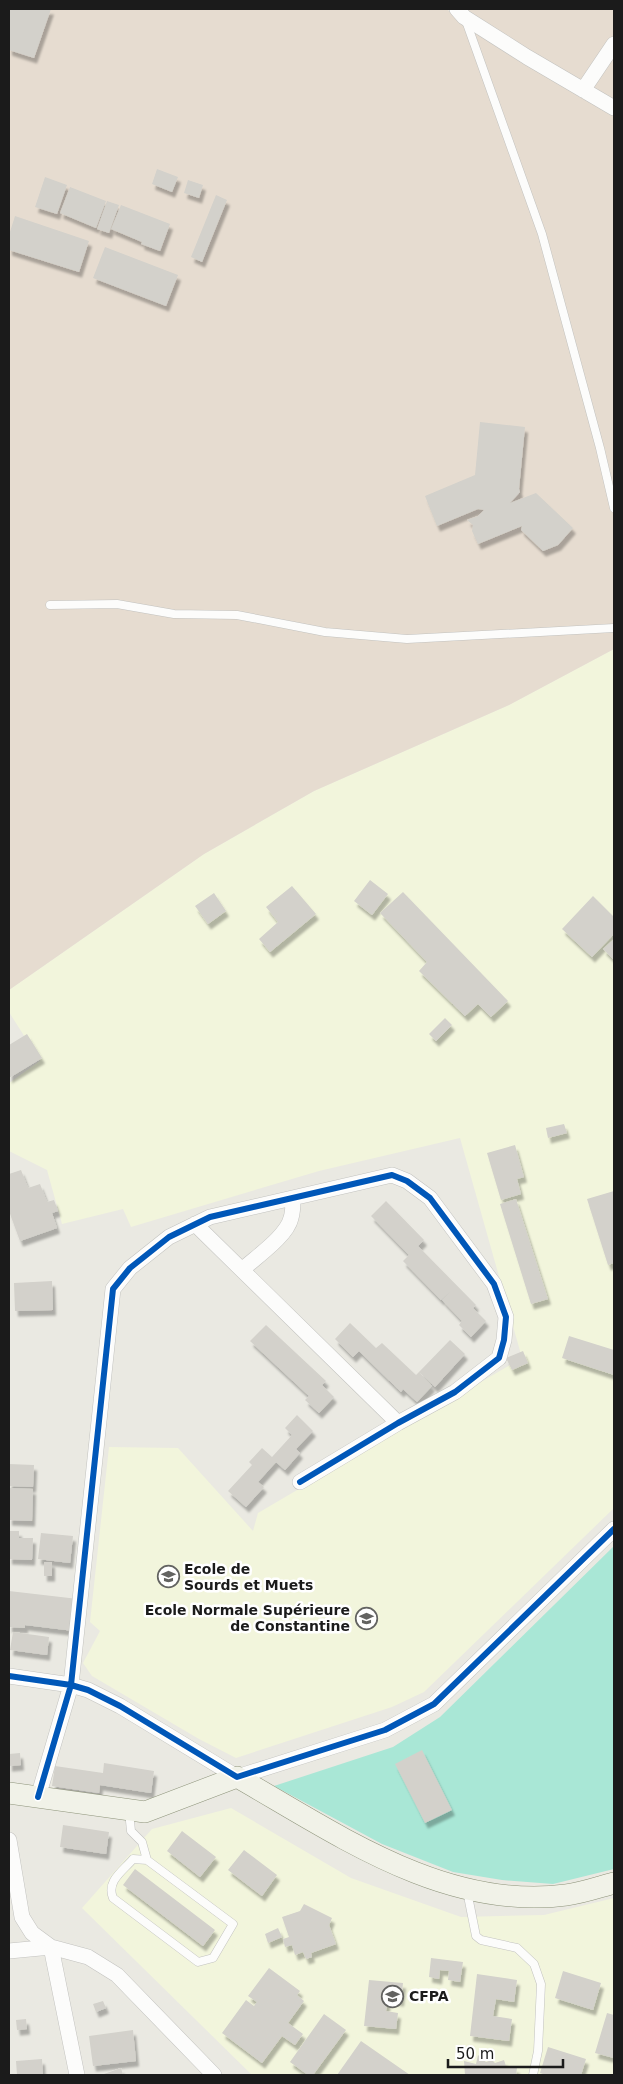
<svg xmlns="http://www.w3.org/2000/svg" width="623" height="2084" viewBox="0 0 623 2084" font-family="'DejaVu Sans',sans-serif">
<defs>
<filter id="shadow"><feDropShadow dx="3" dy="5.5" stdDeviation="1" flood-color="#0004"/></filter>
</defs>
<rect width="100%" height="100%" fill="#eae9e2"/>
<path fill="#f2f5dc" d="M614 649V1508L424 1692 392 1707 236 1758 199 1739 92 1676 83 1663 100 1631 90 1622 109 1447 178 1448 253 1531 258 1513 522 1358 460 1138 319 1171 131 1227 123 1209 62 1224 47 1170 9 1151V1083L40 1061 9 1012V990L204 854 314 791 509 705Z
M231 1808 351 1878 461 1917 544 1915 614 1898V2075H252L82 1908 152 1829Z"/>
<path fill="#e6dcd0" d="M9 9H447L456 18 462 9H614V649L509 705 314 791 204 854 9 990Z"/>
<path fill="#a9e7d6" d="M614 1546V1869L553 1884 502 1880 453 1872 382 1844 274 1786 393 1747 440 1717Z"/>
<path fill="#d3d1cb" filter="url(#shadow)" d="M9 9H51L34 58 9 50Z
M157 169 178 177 172 192 152 184Z
M45 177 67 185 57 214 35 207Z
M188 180 203 185 199 198 184 193Z
M70 187 106 201 96 228 60 213Z
M216 195 227 200 202 262 191 257Z
M107 201 119 205 109 233 97 229Z
M121 205 170 224 160 251 141 244 142 242 111 229Z
M15 216 89 241 79 272 9 250V235Z
M105 247 178 275 166 306 93 278Z
M480 422 525 427 519 489 520 492 510 503 536 493 573 528 558 545 543 551 521 530 522 526 478 544 472 531 473 525 467 520 478 516 484 510 478 509 437 526 425 496 475 475Z
M370 880 388 894 372 915 354 901Z
M292 886 316 914 270 952 259 939 278 922 266 907Z
M403 892 508 1001 491 1017 478 1004 465 1016 419 971 427 962 380 913Z
M214 893 226 911 208 924 195 906Z
M593 896 614 917V934L592 957 562 929Z
M614 939V960L603 949Z
M445 1018 452 1025 436 1041 429 1034Z
M27 1034 42 1058 9 1078V1045Z
M564 1124 567 1133 548 1138 546 1128Z
M515 1145 524 1177 517 1179 521 1194 501 1200 487 1153Z
M21 1170 28 1188 40 1184 47 1202 54 1200 58 1211 52 1213 57 1228 20 1241 9 1211V1174Z
M614 1191V1263L608 1265 587 1199Z
M516 1199 548 1299 531 1304 500 1204Z
M386 1201 424 1240 418 1246 476 1305 473 1308 486 1321 471 1337 459 1325 462 1321 442 1300 450 1292 441 1300 403 1261 409 1255 371 1216Z
M52 1281 53 1310 15 1311 14 1283Z
M350 1323 376 1348 382 1343 416 1375 419 1372 432 1386 417 1402 403 1389 401 1392 359 1351 353 1357 335 1339Z
M266 1325 326 1381 322 1385 334 1397 319 1413 305 1400 309 1396 250 1341Z
M569 1336 614 1350V1375L562 1358Z
M450 1340 465 1354 435 1387 419 1372Z
M523 1351 528 1363 512 1370 506 1358Z
M297 1415 313 1431 296 1449 300 1453 285 1470 276 1462 258 1482 264 1487 246 1507 228 1491 252 1465 249 1462 262 1448 272 1457 292 1435 285 1428Z
M9 1464 34 1465 33 1487 9 1486Z
M9 1488 33 1489 32 1521 9 1520Z
M9 1531H19V1538H33L32 1560 9 1559Z
M41 1533 73 1536 70 1563 38 1559Z
M44 1562H52V1576H44Z
M9 1591 78 1599 74 1631 25 1625V1628L9 1627Z
M13 1632 49 1637 47 1655 10 1650Z
M422 1750 452 1810 425 1823 395 1764Z
M20 1753 21 1765 9 1766V1754Z
M104 1763 154 1771 151 1793 100 1785 99 1793 52 1786 55 1766 103 1773Z
M63 1825 109 1832 106 1854 60 1847Z
M182 1831 216 1857 200 1877 167 1851Z
M244 1850 277 1875 262 1896 228 1870Z
M135 1869 215 1930 203 1946 123 1885Z
M304 1904 332 1918 329 1925 336 1944 311 1953 312 1957 306 1959 303 1952 295 1955 292 1945 285 1947 283 1939 289 1937 282 1917 300 1911Z
M278 1928 282 1937 268 1943 265 1934Z
M431 1958 463 1962 460 1982 448 1980 449 1971 440 1970 439 1979 429 1977Z
M269 1968 300 1991 297 1995 304 2001 288 2023 303 2034 295 2045 282 2036 262 2063 222 2033 246 2000 254 2006 257 2002 248 1996Z
M563 1971 601 1983 593 2010 555 1998Z
M477 1974 517 1980 514 2002 496 1999 493 2016 512 2019 509 2041 470 2036Z
M369 1980 403 1983 401 2001 388 1999 386 2011 398 2013 396 2029 364 2026Z
M103 2001 106 2008 96 2012 93 2004Z
M607 2013 614 2015V2058L595 2053Z
M324 2014 346 2030 313 2075H308L290 2062Z
M26 2019 27 2029 17 2030 16 2020Z
M133 2030 136 2061 93 2066 89 2036Z
M361 2041 410 2075H337Z
M548 2047 586 2059 581 2075H546L540 2073Z
M478 2055 486 2062 492 2060 495 2063 504 2060 506 2066 517 2068 516 2075H465L464 2061 476 2064Z
M42 2059 43 2075H17L16 2061Z
M121 2068 123 2075H101Z"/>
<g fill="none" stroke-linecap="round" stroke-linejoin="round">
<defs>
<path id="service" d="M466 21 542 234 600 448 614 508
M50 605 117 604 174 614 237 615 325 632 407 639 614 628
M129 1811 131 1831 142 1842 147 1860 233 1924 213 1958 198 1962 113 1898C106 1881 123 1871 133 1859L147 1860
M467 1891 476 1936 481 1940 517 1948 534 1964 541 1984 538 2051 533 2075"/>
<path id="minor" d="M457 9 464 17 527 57 614 108
M583 90 614 44
M195 1224 398 1423
M242 1270C256 1257 287 1236 291 1218 293 1212 293 1204 293 1198
M9 1676 71 1685 88 1690 120 1706 237 1777 385 1730 434 1704 614 1529
M38 1797 71 1685 113 1289 130 1268 169 1237 210 1217 392 1175 407 1181 430 1198 494 1284 506 1317 504 1340 499 1358 455 1392 398 1423 300 1482
M9 1840 22 1917 32 1933 51 1947
M9 1951 51 1947
M77 2075 51 1947 88 1957 117 1975 214 2075"/>
<path id="secondary" d="M9 1793 145 1812 237 1777C337 1834 445 1911 566 1895 582 1893 599 1887 614 1883"/>
</defs>
<use href="#service" stroke="#c2c2bf" stroke-width="9"/>
<use href="#minor" stroke="#c2c2bf" stroke-width="16"/>
<use href="#secondary" stroke="#8e947b" stroke-width="22"/>
<use href="#service" stroke="#fcfcfb" stroke-width="8"/>
<use href="#minor" stroke="#fcfcfb" stroke-width="15"/>
<use href="#secondary" stroke="#f1f2e8" stroke-width="21"/>
<defs>
<path id="cycleway" d="M9 1676 71 1685 88 1690 120 1706 237 1777 385 1730 434 1704 614 1529
M38 1797 71 1685 113 1289 130 1268 169 1237 210 1217 392 1175 407 1181 430 1198 494 1284 506 1317 504 1340 499 1358 455 1392 398 1423 300 1482"/>
</defs>
<use href="#cycleway" stroke="#fff" stroke-width="9"/>
<use href="#cycleway" stroke="#0057b8" stroke-width="6"/>
</g>
<defs>
<symbol id="school-ring" viewBox="-11 -11 22 22"><circle r="9.5" fill="#fff" stroke="#636361" stroke-width="1.5"/><path d="M0-5L7-2L0 1L-7-2ZM-4 1L0 2.5L4 1V4Q0 6-4 4Z" fill="#636361"/></symbol>
<symbol id="university-ring" viewBox="-11 -11 22 22"><circle r="9.5" fill="#fff" stroke="#636361" stroke-width="1.5"/><path d="M0-5L7-2L0 1L-7-2ZM-4 1L0 2.5L4 1V4Q0 6-4 4Z" fill="#636361"/></symbol>
</defs>
<g fill-rule="evenodd">
<use href="#school-ring" x="156" y="1564" width="25" height="25"/>
<use href="#university-ring" x="354" y="1606" width="25" height="25"/>
<use href="#university-ring" x="380" y="1984" width="25" height="25"/>
</g>
<g text-anchor="middle" stroke-width="5" stroke-linejoin="round" paint-order="stroke">
<g font-size="14" font-weight="bold" fill="#1b1b1b" stroke="#fff" text-anchor="start">
<text x="184" y="1574">Ecole de<tspan x="184" dy="16">Sourds et Muets</tspan></text>
<text x="350" y="1615" text-anchor="end">Ecole Normale Supérieure<tspan x="350" dy="16">de Constantine</tspan></text>
<text x="409" y="2001">CFPA</text>
</g>
</g>
<rect width="623" height="2084" fill="none" stroke="#1b1b1b" stroke-width="20"/>
<path d="M448 2059v8h115v-8" fill="none" stroke="#1b1b1b" stroke-width="2.5"/>
<text x="456" y="2059" font-size="15" fill="#1b1b1b" stroke="#ffffff" stroke-width="4" paint-order="stroke">50 m</text>
</svg>
